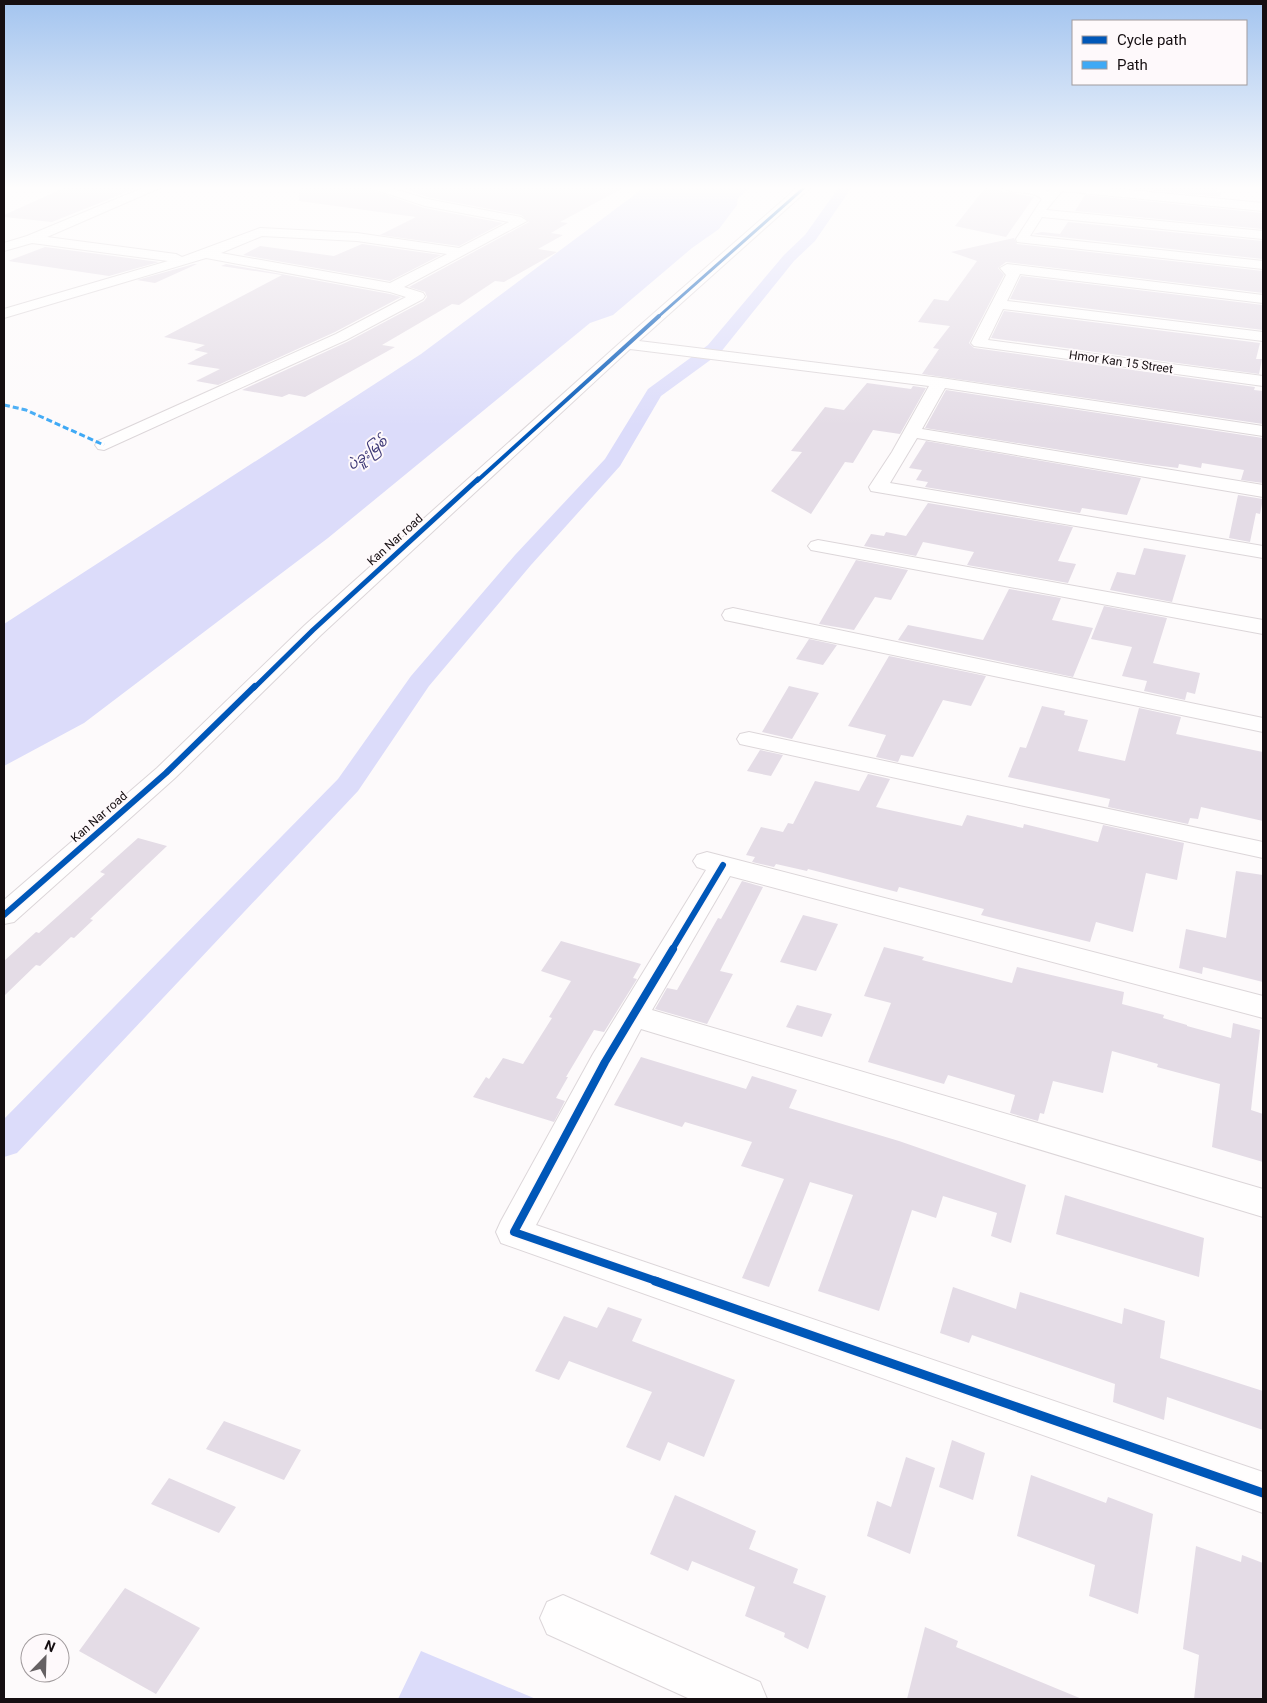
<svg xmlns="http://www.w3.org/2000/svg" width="1267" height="1703" viewBox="0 0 1267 1703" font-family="Roboto,'Noto Sans Myanmar',sans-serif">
<rect width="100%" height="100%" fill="#fdfafb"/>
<path fill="#dcdcfa" d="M645 187H751L738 198 737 205 719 229 692 248 613 315 590 323 328 538 84 723 4 766V624L421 354Z
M421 1651 536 1699H398Z"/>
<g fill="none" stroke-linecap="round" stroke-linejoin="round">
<path fill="#dcdcfa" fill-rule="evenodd" d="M839 187H852L815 241 794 261 720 353 661 396 620 466 531 565 429 686 358 791 17 1153 4 1157V1119L338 779 411 676 515 555 605 459 648 389 708 345 784 255 805 235Z"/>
</g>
<path fill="#e4dce6" d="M66 187H137V188L52 222 4 217V215Z
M300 187 366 188 424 208 503 223 459 246 380 235 416 217 299 201Z
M400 187H625L560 222 568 223 551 233 563 235 538 249 557 252 504 282 495 281 459 305 452 304 382 345 395 347 305 397 289 394 282 397 242 390 347 342 424 301 427 297 425 292 409 287 529 222 521 215 427 197Z
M1122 187H1219L1216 192 1221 193 1220 197Z
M985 188 1034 197 1006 237 955 226Z
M1085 195 1263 213V229L1075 211Z
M1068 222 1263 241V259L1033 234 1042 232 1060 234Z
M1014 238 1017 244 1263 271V293L1006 262 998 268 1004 275 969 343 974 348 1255 387 1254 390 1263 391V424L922 374 939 349 933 348 950 326 918 322 934 299 948 301 977 261 951 252Z
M362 244 441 255 390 281 243 255 260 246 334 256Z
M45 247 159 262 109 276 8 261Z
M194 264H197L155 283 137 280Z
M226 264 390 294 401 297 335 332 218 385 196 381 220 369 187 364 208 353 194 350 205 345 164 337 282 275 221 266Z
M1021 276 1263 305V330L1010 299Z
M1004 311 1260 343 1256 359H1262L1259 374 991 338Z
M867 383 911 389 913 386 926 388 900 434 873 430 853 463 845 462 811 514 771 491 802 452 791 451 825 407 844 410Z
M946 390 1263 438V483L1241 480 1244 470 1202 463 1201 468 1179 464 1178 468 1146 464 925 428Z
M926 441 1141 478 1127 515 1082 508 1080 513 925 487 928 482 916 480 922 470 909 468Z
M1238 495 1263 499 1260 514 1256 513 1250 542 1229 538Z
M928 503 1073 527 1058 561 1076 564 1068 583 967 565 974 552 923 542 916 556 864 546 871 534 884 536 886 532 906 536Z
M1144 548 1186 555 1172 602 1110 590 1117 572 1135 575Z
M856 560 908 570 891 600 875 597 854 630 819 624Z
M1009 589 1061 598 1052 620 1093 628 1073 677 898 640 908 625 983 640Z
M1104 606 1167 618 1153 663 1200 673 1195 694 1187 692 1185 700 1144 691 1147 681 1122 676 1132 647 1091 639Z
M809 639 837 645 823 665 796 659Z
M889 656 986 676 971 706 943 700 913 757 901 755 898 762 876 757 886 735 848 726Z
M789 686 819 693 792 739 762 732Z
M1042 706 1065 711 1064 715 1088 720 1078 751 1125 761 1139 708 1181 717 1176 734 1263 752V821L1201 807 1198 819 1190 818 1188 824 1108 807 1110 799 1008 777 1020 747 1026 748Z
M760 750 783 755 771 776 747 771Z
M868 774 890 779 876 807 962 826 967 815 1023 828 1024 824 1098 842 1103 825 1184 843 1177 880 1146 873 1133 932 1096 922 1090 942 981 915 984 909 899 887 897 892 808 869 807 871 776 864 774 867 752 862 755 857 746 855 761 827 783 832 788 823 793 824 815 781 859 791Z
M138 838 167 846 90 919 93 920 74 938 71 937 40 966 36 965 4 996V961L36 932 39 933 105 874 100 872Z
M1236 871 1263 875V982L1203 967 1202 974 1179 968 1186 929 1226 938Z
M742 881 763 887 720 971 733 974 707 1024 655 1009 667 988 677 990 718 918 721 919Z
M803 915 838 924 816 971 780 962Z
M561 941 641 964 633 978 637 979 604 1032 594 1030 566 1077H568L556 1098 565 1101 554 1122 473 1097 486 1077 489 1079 503 1058 523 1064 552 1018 549 1017 571 981 541 971Z
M884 947 924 957 922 960 1012 983 1017 967 1124 992 1122 1004 1164 1015 1163 1018 1187 1025V1026L1231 1038 1233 1023 1260 1030 1251 1110 1263 1114V1162L1212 1147 1220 1084 1157 1067 1158 1064 1112 1051 1103 1093 1053 1081 1044 1114 1040 1113 1038 1121 1010 1113 1015 1095 948 1075 944 1084 868 1062 891 1003 864 996Z
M797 1005 832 1014 822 1037 786 1027Z
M641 1057 746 1089 752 1076 797 1090 789 1108 899 1141 1026 1185 1011 1243 991 1236 997 1213 943 1196 936 1218 912 1210 879 1311 818 1291 853 1195 810 1182 769 1287 742 1278 784 1179 741 1166 752 1142 685 1122 682 1127 614 1105Z
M1065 1195 1204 1238 1199 1277 1056 1234Z
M953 1287 1016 1309 1020 1292 1122 1324 1124 1308 1165 1321 1160 1358 1263 1391V1430L1167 1397 1164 1420 1113 1402 1115 1384 972 1335 969 1343 940 1333Z
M608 1307 642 1319 632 1341 735 1380 704 1457 668 1442 660 1461 626 1447 652 1392 569 1361 559 1380 535 1371 564 1316 597 1328Z
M224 1421 301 1450 284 1480 206 1449Z
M952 1440 985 1453 973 1500 939 1487Z
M906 1457 935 1468 910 1554 867 1536 877 1501 891 1507Z
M1031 1475 1106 1503 1108 1497 1153 1514 1138 1614 1089 1596 1095 1565 1017 1536Z
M169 1478 236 1507 219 1533 151 1504Z
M675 1495 756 1531 749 1549 798 1569 793 1583 826 1596 808 1649 784 1637 785 1633 745 1616 755 1587 692 1561 688 1571 650 1554Z
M1196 1546 1241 1562 1242 1555 1263 1563V1699H1194L1199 1655 1183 1649Z
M125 1588 200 1628 156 1694 79 1651Z
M925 1627 958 1641 956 1647 1082 1699H907Z"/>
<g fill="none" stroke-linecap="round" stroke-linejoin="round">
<defs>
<path id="minor" d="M145 187H162L47 237 176 254 182 257 260 228 357 233 459 248 509 222 425 206 367 187H387L427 199 521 217 527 221 404 287 423 293 425 296 423 299 346 340 104 450 98 449 95 445 98 441 336 334 406 297 390 292 206 258 4 318V309L168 261 32 243 4 251V243L27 236ZM262 236 357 241 447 254 390 283 221 253Z
M798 187H811L639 341 941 378 1263 426V436L945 388 922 429 1263 485V497L917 438 890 483 1263 546V558L871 491 869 487 892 452 929 386 630 349 321 635 175 778 14 922 4 924V900L157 768 305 625 622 341Z
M1002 187H1039L1048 192 1053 187H1099L1263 203V211L1062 191 1046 210 1263 231V239L1042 217 1030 236 1263 261V269L1017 242 1016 239 1042 199C1031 189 1013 196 1002 187Z
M1007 264 1263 295V303L1020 274 1007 301 1263 332V341L1003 309 988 340 1263 376V386L974 346 971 343 1006 275 1000 268Z
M818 540 1263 620V634L811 550 808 546 811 542Z
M733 608 1263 718V732L725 620 722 615 725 610Z
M749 732 1263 842V858L740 744 737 739 740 734Z
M707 852 1263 996V1018L730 876 652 1010 1263 1189V1217L641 1029 536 1225 1263 1472V1513L501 1243 496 1232 501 1221 593 1054 706 870 697 867 693 861 697 855Z
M563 1595 760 1682 767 1699H690L547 1634 540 1618 547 1602Z"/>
</defs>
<use href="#minor" stroke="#dcd6d9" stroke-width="2"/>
<use href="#minor" fill="#fffefe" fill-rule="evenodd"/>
<path stroke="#3fa9f5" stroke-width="3" stroke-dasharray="6 3" stroke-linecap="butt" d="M4 405 26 410 104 445"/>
<defs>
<path id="cycleway-far5" d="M658 317 805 187"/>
<path id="cycleway-far4" d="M477 481 659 316"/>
<path id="cycleway-far3" d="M254 688 313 630 478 479"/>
<path id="cycleway-far2" d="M4 915 166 773 255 686
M672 950 723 865"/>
<path id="cycleway-far1" d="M659 1282 514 1232 605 1062 673 949"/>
<path id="cycleway" d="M655 1281 1263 1493"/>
</defs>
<use href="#cycleway-far5" stroke="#fef9fb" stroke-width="4.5"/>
<use href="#cycleway-far4" stroke="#fef9fb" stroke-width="5.5"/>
<use href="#cycleway-far3" stroke="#fef9fb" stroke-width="8"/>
<use href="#cycleway-far2" stroke="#fef9fb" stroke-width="9"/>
<use href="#cycleway-far1" stroke="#fef9fb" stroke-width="11"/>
<use href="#cycleway" stroke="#fef9fb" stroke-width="12"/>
<use href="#cycleway-far5" stroke="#0057b8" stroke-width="3"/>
<use href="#cycleway-far4" stroke="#0057b8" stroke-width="4"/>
<use href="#cycleway-far3" stroke="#0057b8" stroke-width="5"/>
<use href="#cycleway-far2" stroke="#0057b8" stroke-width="6"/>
<use href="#cycleway-far1" stroke="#0057b8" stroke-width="8"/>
<use href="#cycleway" stroke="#0057b8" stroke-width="9"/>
</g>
<linearGradient id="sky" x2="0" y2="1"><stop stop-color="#a3c4ef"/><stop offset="0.44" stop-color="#fefdfd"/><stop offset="1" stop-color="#fefdfd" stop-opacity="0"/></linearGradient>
<rect width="1267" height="426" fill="url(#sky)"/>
<g text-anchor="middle" stroke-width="4" stroke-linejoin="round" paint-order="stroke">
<g font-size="12" fill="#150e11" stroke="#fef9fb">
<text transform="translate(1121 362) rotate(8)" y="4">Hmor Kan 15 Street</text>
<text transform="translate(395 540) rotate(-42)" y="4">Kan Nar road</text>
<text transform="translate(99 817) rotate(-41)" y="4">Kan Nar road</text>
</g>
<g font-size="14" font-style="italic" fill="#3f3a78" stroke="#fef9fb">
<text transform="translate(367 453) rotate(-37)" y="5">ပဲခူးမြစ်</text>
</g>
</g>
<rect width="1267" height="1703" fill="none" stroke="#150e11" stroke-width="10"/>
<rect x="1072" y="20" width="175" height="65" fill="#fef9fb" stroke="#a19b9d"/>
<rect x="1082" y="36" width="25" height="8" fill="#0057b8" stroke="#a19b9d"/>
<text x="1117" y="45" font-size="15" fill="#150e11">Cycle path</text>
<rect x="1082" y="61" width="25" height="8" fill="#3fa9f5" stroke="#a19b9d"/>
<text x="1117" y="70" font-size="15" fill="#150e11">Path</text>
<g transform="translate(45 1658) rotate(23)"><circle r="24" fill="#fef9fb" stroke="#a19b9d"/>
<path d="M0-4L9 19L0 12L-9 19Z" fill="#666163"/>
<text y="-8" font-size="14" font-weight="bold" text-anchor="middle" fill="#150e11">N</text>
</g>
</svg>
